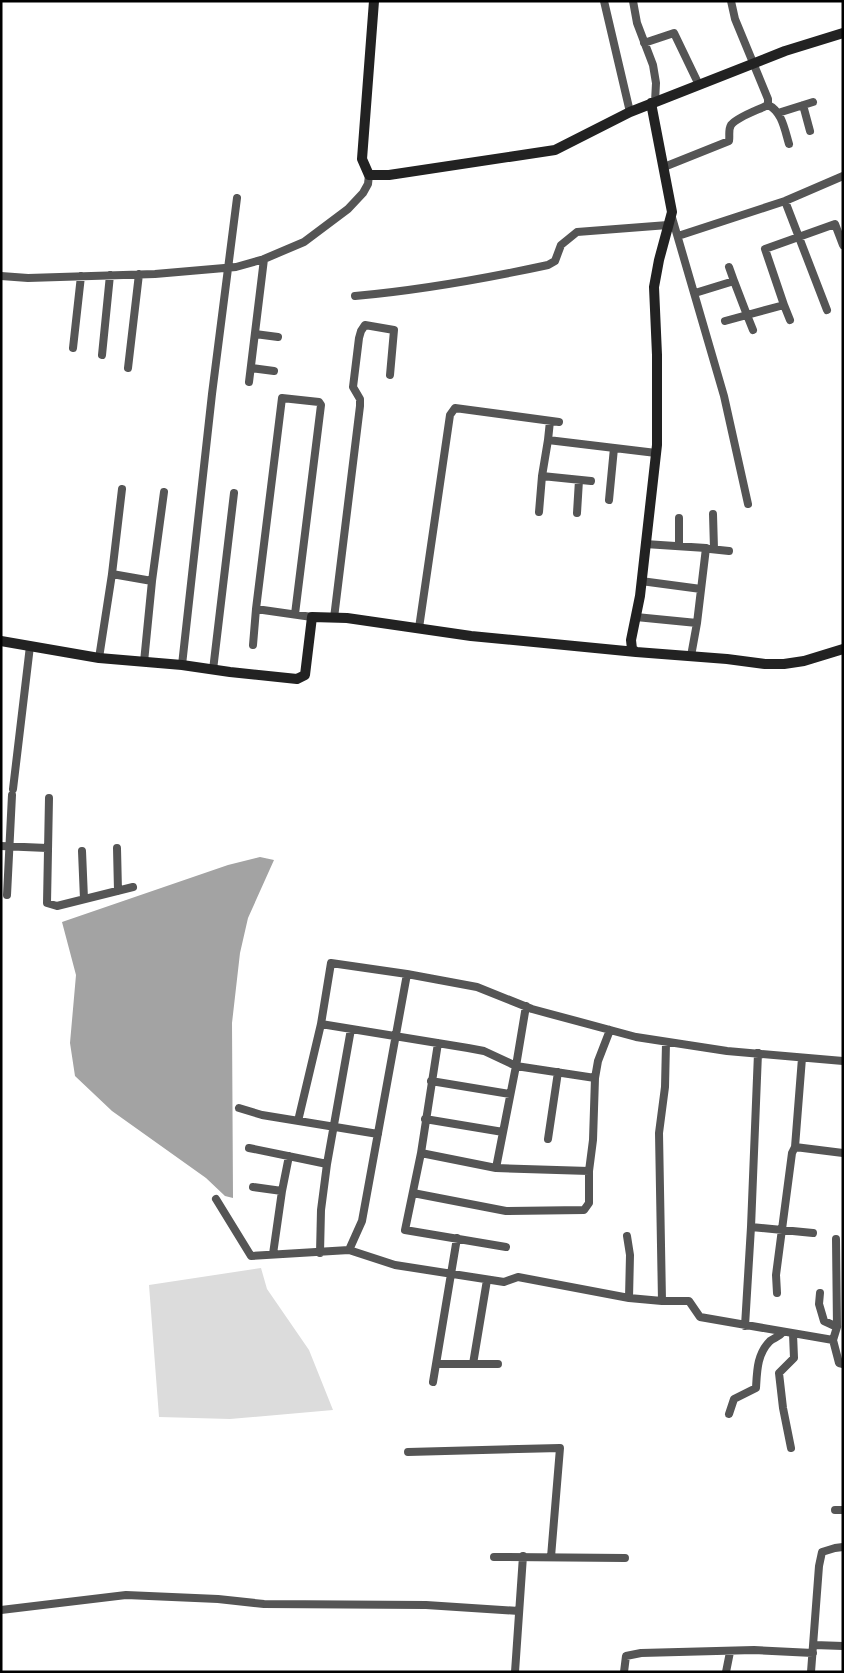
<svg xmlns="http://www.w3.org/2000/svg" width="844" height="1673" viewBox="0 0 844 1673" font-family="'Golos Text',sans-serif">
<rect width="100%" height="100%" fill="#fff"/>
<path fill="#dcdcdc" d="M261 1268 267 1289 309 1350 333 1410 230 1419 159 1417 149 1285Z"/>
<path fill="#a3a3a3" d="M260 857 274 860 248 918 240 953 232 1023 233 1198 225 1196 206 1178 112 1111 75 1076 70 1043 76 975 62 922 228 865Z"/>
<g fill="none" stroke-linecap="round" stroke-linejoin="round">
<path stroke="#555" stroke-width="8" d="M604 1 630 112
M633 1 637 23 653 65 656 83 655 102
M644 43 674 33 699 85
M768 105C782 111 785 131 789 144
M803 105 810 131
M778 113 813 102
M664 167 729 141C730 136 728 130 731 125 737 117 758 110 768 105V99L735 19 731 1
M785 201 827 310
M671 214 724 396 748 504
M678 236 785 201 843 176
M729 267 734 281
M1 276 28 278 155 274 236 267 264 259 304 242 348 209 363 193 368 184 369 175
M695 293 734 281 747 315 725 321
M355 296C422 290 483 279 548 265L555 261 561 245 577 232 668 225
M784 305 790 320
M753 330 747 315 784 305 765 249 835 224 843 245
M255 334 278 337
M73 348 81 276
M102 355 110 275
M128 368 139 274
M251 368 274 371
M249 382 264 259
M548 440 550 421
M591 481 542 476 548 440 656 453
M609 500 614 448
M539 512 542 476
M577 513 579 480
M713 514 714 549
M645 544 706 548 697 623
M679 546V518
M710 549 729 551
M112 574 152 581
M641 581 701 589
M295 614 321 405 319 402 282 398 256 609 312 617
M636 617 697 623 691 656
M334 618 360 406V399L353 387 359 338 361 331 365 325 394 330 390 375
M419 628 450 415 455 408 559 422
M253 645 256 609
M99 658 112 574 122 489
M144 662 152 581 164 492
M182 665 212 394 237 198
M213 670 234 493
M13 789 30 646
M49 798 47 903 57 906 133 887
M1 846 47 848
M117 848 118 891
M82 851 84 899
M7 895 12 795
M321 1024 468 1048 484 1051 516 1066 526 1006
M438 1043 421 1153 405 1230 506 1247
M666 1043 665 1087 659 1133 662 1301H689L700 1317 833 1340 839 1363 843 1364
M758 1053 751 1227 813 1233
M431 1081 510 1094
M239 1108 262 1115 378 1134
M425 1119 503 1132
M298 1121 321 1024 331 963 407 974
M548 1139 558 1072
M795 1147 843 1153
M249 1148 327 1164
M421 1153 496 1168 516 1066 595 1078 598 1061 610 1030
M496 1168 589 1171
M253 1187 282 1191
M413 1193 506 1211 584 1210 589 1203V1171L593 1140 595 1078
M216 1199 251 1256 349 1250 395 1265 504 1282 518 1277 629 1298 662 1301
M627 1236 630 1255 629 1298
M349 1250 362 1221 407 974 477 987 532 1009 636 1037 727 1051 843 1061
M320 1253 321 1210 327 1164 351 1029
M273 1254 282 1191 289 1156
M777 1293 776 1275 792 1153 795 1147 802 1058
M820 1293 819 1304 824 1321 837 1327
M745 1326 751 1227
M833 1340 837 1327 836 1239
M436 1364H498
M473 1364 487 1280
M433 1382 457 1238
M729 1414 734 1399 756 1388C757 1371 757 1354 770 1341 774 1338 779 1337 783 1332
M791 1448 783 1408 779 1373 794 1358 793 1334
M408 1452 560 1448 551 1557
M835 1510H843
M494 1557 625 1558
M1 1610 126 1595 218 1599 264 1604 426 1605 519 1611
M814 1645 843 1646
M515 1672 523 1556
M624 1672 626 1656 641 1653 754 1650 813 1653
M726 1672 730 1652
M811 1672 819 1566 822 1552 835 1548 843 1547"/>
<path stroke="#222" stroke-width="10" d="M374 1 362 159 369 175H389L555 150 630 112 785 51 843 33
M651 103 672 212 659 260 654 287 657 355V445L640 596 631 640 632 649 636 652 727 659 765 664H784L804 661 843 649
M1 641 99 658 182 665 230 672 297 679 305 675 312 617 347 618 471 636 636 652"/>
</g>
<rect width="844" height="1673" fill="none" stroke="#000000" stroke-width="5"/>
</svg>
